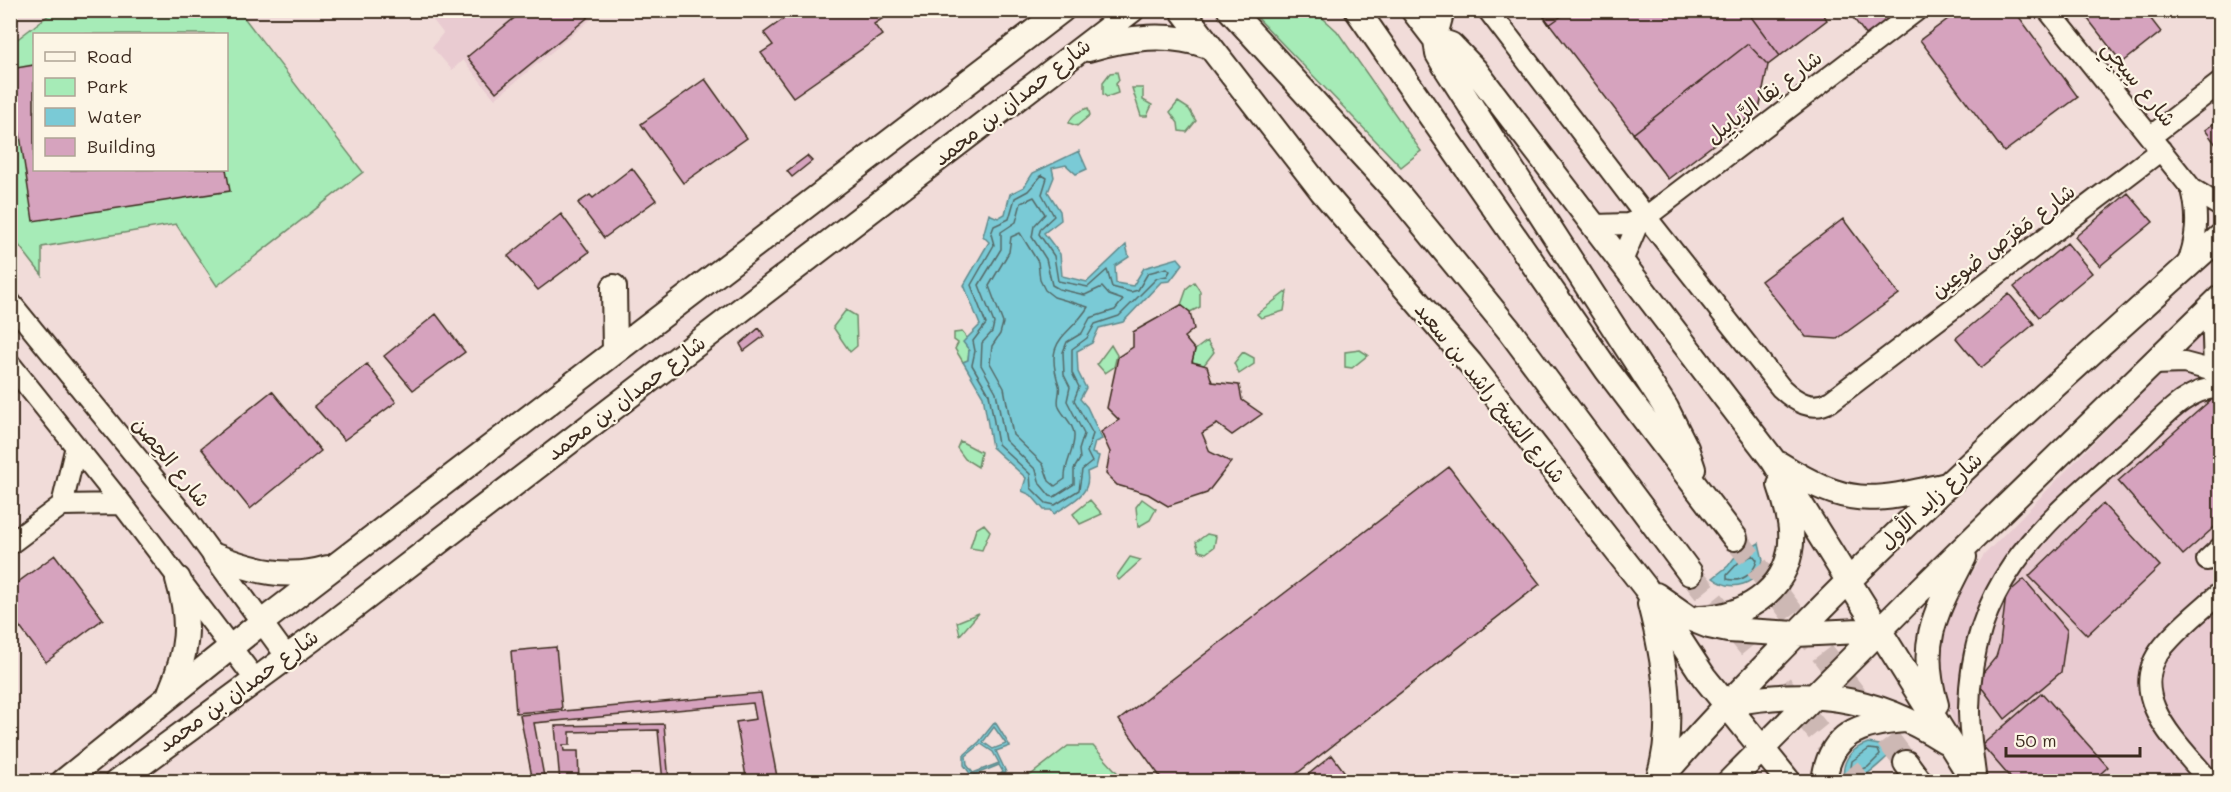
<svg xmlns="http://www.w3.org/2000/svg" width="2231" height="792" viewBox="0 0 2231 792" font-family="Mali,'Playpen Sans Arabic',sans-serif">
<rect width="100%" height="100%" fill="#f1dcd9"/>
<filter id="ink" filterUnits="userSpaceOnUse"><feTurbulence type="fractalNoise" baseFrequency=".0167" numOctaves="2"/><feDisplacementMap in="SourceGraphic" scale="12" xChannelSelector="R" yChannelSelector="G"/><feConvolveMatrix kernelMatrix="1 2 1 2 8 2 1 2 1" color-interpolation-filters="sRGB"/></filter>
<g filter="url(#ink)">
<path fill="#e9cbd1" d="M426 11H601L495 99 463 60 452 70 432 47 443 33Z
M2220 313V781H1987L1962 746 1940 684 1936 645 1945 615 1984 555Z"/>
<path fill="#a6ebb7" stroke="#708a6a" stroke-width="1.5" fill-rule="evenodd" d="M54 11H239L363 172 217 286 176 224 42 247V275L11 235V44ZM34 34H226V170H34Z
M1251 11H1315L1337 31 1421 151 1401 167Z
M1117 72 1119 80 1116 84 1118 93 1107 97 1103 94V82L1110 73Z
M1132 88H1143V100L1152 105 1147 116H1141Z
M1178 102 1189 109 1196 121 1187 132 1179 131 1178 123 1170 112Z
M1088 108 1090 115 1077 126 1069 123C1071 115 1080 110 1088 108Z
M1194 282 1200 291V307L1190 312 1181 305 1187 288Z
M1287 291 1284 311 1261 318 1257 314Z
M846 310 856 316 857 346 850 352 833 327Z
M962 332 967 338 964 342 969 350 968 360 963 362 955 349 958 343 954 340V333Z
M1207 341 1214 352 1204 365 1192 362 1195 350Z
M1111 345 1117 355 1114 367 1105 373 1097 364Z
M1360 350 1368 355 1352 368 1345 367V352Z
M1243 352 1254 358V364L1239 374 1234 363Z
M960 441 981 452 978 467 965 459 957 448Z
M1142 499 1156 509 1150 520 1138 527 1136 507Z
M1090 500 1102 514 1080 524 1073 514Z
M984 524 990 531 982 550 970 548 976 529Z
M1207 534 1216 536 1214 547 1206 553 1199 551 1196 542Z
M1130 557 1141 560 1119 580 1116 577Z
M979 613 960 635 957 622Z
M1068 746H1093L1125 781H1023Z"/>
<path fill="#7acad6" stroke="#618a8c" stroke-width="1.5" fill-rule="evenodd" d="M1079 151 1087 169 1076 174 1066 165 1052 168 1054 177 1048 192 1060 211 1061 220 1044 233 1060 254 1062 276 1087 282 1126 245 1129 257 1115 266 1116 283 1133 286 1144 268 1178 258 1183 264 1170 281 1161 282 1123 322 1099 328 1092 343 1077 351 1078 372 1086 388 1080 399 1087 407 1102 439 1095 442 1092 453 1099 456 1096 468 1087 472C1092 495 1071 502 1054 514L1051 510H1044L1031 495 1022 491 1026 478 992 447 983 396 963 362 968 360 969 350 963 342 980 325 964 285 989 242 983 236 989 214 998 218 1005 214 1010 194 1024 187 1033 173Z
M1759 543 1763 560C1758 585 1732 593 1713 578L1728 566 1734 558Z
M995 722 1010 746 996 751 1006 772 997 781H993L1003 772 999 765 974 775 975 781H970L971 775 964 765V755L979 742ZM994 727 1006 744 993 749 983 742ZM981 744 993 752 999 763 973 773 967 765 966 756Z
M1868 743 1885 746 1893 752C1878 764 1865 782 1844 781 1841 762 1850 749 1868 743Z"/>
<g fill="none" stroke-linecap="round" stroke-linejoin="round">
<path stroke="#546a68" stroke-width="1.5" d="M1042 175 1047 178 1042 194 1054 216 1041 228 1039 234 1054 256 1058 281 1088 287 1107 270 1112 287 1131 292 1138 290 1148 273 1167 268 1170 271 1167 276 1157 278 1119 316 1095 324 1087 338 1072 349V373L1079 387 1074 400 1093 434 1087 452 1092 462 1082 470 1079 490 1055 505 1046 503 1031 488 1030 474 998 444 989 394 972 365 975 351 973 341 986 324 971 285 994 245 991 234 994 226 1009 219 1015 198 1028 191Z
M1034 197 1045 214 1034 226 1032 237 1046 259 1052 285 1059 289 1085 295 1102 287 1109 295 1123 300 1115 310 1090 318 1082 333 1067 342 1063 352 1064 375 1070 387 1067 401 1084 434 1079 450 1080 459 1074 469V484L1054 497 1050 496 1040 484 1036 470 1005 440 996 392 981 365 982 343 992 332 994 323 979 285 1001 249V232L1016 222 1021 203Z
M1020 233 1038 262 1040 280 1045 290 1054 297 1088 307C1068 339 1043 337 1059 385 1061 392 1056 399 1059 407 1063 416 1074 424 1074 435 1075 450 1064 464 1065 479L1055 486 1049 481 1043 464 1013 435 1004 388 990 363 992 346 1000 334 1003 323 989 286 1009 252 1011 237Z
M1753 555 1757 560C1754 574 1741 583 1727 579V575L1738 563Z
M1869 749 1878 750 1880 755 1868 767 1850 774 1852 761Z"/>
</g>
<path fill="#d6a3be" stroke="#3b2a1e" stroke-width="1.5" d="M524 10H597L496 92 467 57Z
M796 10H885L888 15 874 24 882 35 793 97 761 53 773 45 764 33Z
M1539 10H1821L1827 20 1768 65 1759 110 1668 179Z
M1539 10H1570L1549 25Z
M1746 10H1821L1827 20 1780 56Z
M1847 10H1901L1867 36Z
M1960 10H2014L2078 97 2004 152 1920 40Z
M2081 10H2144L2161 32 2122 63Z
M1748 44 1768 65 1759 110 1668 179 1633 134Z
M34 65V170L226 169 230 191 33 221 10 69Z
M705 79 747 138 683 183 641 124Z
M2220 119V150L2205 130Z
M807 156 812 161 792 177 787 171Z
M632 168 656 200 604 238 578 203 590 195 593 198Z
M2128 193 2153 222 2100 266 2075 237Z
M561 214 589 252 538 290 508 256Z
M1843 219 1899 294 1837 339 1806 337 1761 281Z
M2067 243 2092 273 2039 317 2014 287Z
M2009 294 2034 324 1981 368 1956 338Z
M1181 305 1190 312 1194 329 1184 337 1195 350 1192 362 1207 366 1212 382 1239 385 1242 400 1262 414 1232 435 1217 424 1202 433 1210 452 1231 462 1207 493 1168 506 1148 494 1117 485 1106 474 1110 452 1101 432 1119 420 1107 408 1118 357 1133 347V332Z
M436 314 465 352 413 390 384 356Z
M759 328 764 336 744 351 740 344Z
M367 364 396 402 344 440 314 406Z
M272 391 321 451 250 509 201 448Z
M2213 398 2220 406V522L2183 555 2118 481Z
M1449 467 1540 584 1286 782H1164L1119 720Z
M2103 504 2160 566 2087 635 2029 576Z
M55 555 103 619 46 662 10 614V588Z
M2024 579 2067 630 2061 672 2005 719 1979 684 1982 674 1996 657 2000 644 2006 595Z
M556 647 562 709 516 713 511 651Z
M761 693 778 782H747L736 722 756 719 753 703 534 723 545 782H533L520 715Z
M2042 693 2108 767 2091 782H2014L1982 745Z
M664 724 669 782H663L658 730 570 732V745H563L564 751H578L579 782H560L555 726Z
M1332 755 1352 782H1299Z"/>
<g fill="none" stroke-linecap="round" stroke-linejoin="round">
<path stroke="#cdb8b4" stroke-width="24" stroke-dasharray="24 12" stroke-linecap="butt" d="M1735 538 1906 763
M1690 573 1859 782"/>
<defs>
<path id="minor" d="M1488 10 1646 217 1781 388C1796 402 1812 412 1831 401L2161 150
M2048 10 2192 189 2220 206
M1436 40 1444 10
M2150 137 2220 83
M1595 225 1628 224 1646 217 1917 10
M1622 261 1639 221
M2186 268C2197 241 2199 217 2192 189
M10 302 183 514 287 657
M2212 306 2214 371 2220 378
M10 364 122 504 255 679
M2154 364 2184 363 2214 371
M62 505 76 446
M10 544 62 505 122 504
M2207 560 2220 548
M1976 782C1973 758 1969 733 1969 709 1971 578 2045 522 2136 443 2159 422 2187 386 2220 388
M2210 782C2180 745 2123 696 2163 647 2179 627 2201 610 2220 593"/>
<path id="major" d="M1182 10 1322 191 1470 363 1645 587 1704 677 1789 782
M1230 10 1399 195 1510 331 1690 573
M1357 10 1607 370 1735 538
M1413 10 1436 40 1438 54 1445 66 1666 408 1686 448 1693 469
M1436 40 1451 45 1475 70 1773 460 1974 782
M1088 49C1128 37 1168 32 1208 46
M614 287 615 352
M1779 464C1848 507 1869 503 1947 485
M215 556C253 571 288 580 328 568
M1656 595 1689 618 1709 626 1728 630 1796 634 1881 630
M1650 604C1664 658 1676 723 1659 777
M1700 618C1749 617 1795 585 1791 530 1790 515 1785 500 1780 485
M170 693C188 651 191 623 178 579
M1727 704C1809 688 1873 695 1945 741
M1936 705C1917 642 1936 612 1964 557
M1906 763 1920 782
M63 782 262 622 1062 10
M117 782 312 639 1132 10
M1658 782C1702 729 1750 681 1797 633 1932 494 2076 366 2220 237
M1729 782 1908 602 2220 298
M1824 782C1829 733 1861 723 1905 720"/>
</defs>
<use href="#minor" stroke="#3b2a1e" stroke-width="24"/>
<use href="#major" stroke="#3b2a1e" stroke-width="28"/>
<use href="#minor" stroke="#fcf5e5" stroke-width="20"/>
<use href="#major" stroke="#fcf5e5" stroke-width="24"/>
</g>
</g>
<g text-anchor="middle" stroke-width="4.5" stroke-linejoin="round" paint-order="stroke">
<g font-size="21" fill="#3b2a1e" stroke="#fcf5e5">
<text transform="translate(2139 84) rotate(51)" y="7">شارع سِيجِي</text>
<text transform="translate(1764 97) rotate(-37)" y="7">شارع نِقا الرَّيايِيل</text>
<text transform="translate(1012 102) rotate(-38)" y="7">شارع حمدان بن محمد</text>
<text transform="translate(2003 241) rotate(-37)" y="7">شارع مَفرَص صُوعِين</text>
<text transform="translate(1490 393) rotate(51)" y="7">شارع الشيخ راشد بن سعيد</text>
<text transform="translate(626 398) rotate(-37)" y="7">شارع حمدان بن محمد</text>
<text transform="translate(171 462) rotate(51)" y="7">شارع الحِصن</text>
<text transform="translate(1931 501) rotate(-43)" y="7">شارع زايد الأول</text>
<text transform="translate(238 691) rotate(-36)" y="7">شارع حمدان بن محمد</text>
</g>
</g>
<rect width="2231" height="792" fill="none" stroke="#fcf5e5" stroke-width="36"/>
<rect x="18" y="18" width="2195" height="756" fill="none" stroke="#3b2a1e" stroke-width="2" filter="url(#ink)"/>
<rect x="33" y="33" width="195" height="138" fill="#fcf5e5" stroke="#afa495" stroke-width="1.5"/>
<rect x="45" y="52" width="30" height="9" fill="#fcf5e5" stroke="#afa495" stroke-width="1.5"/>
<text x="87" y="63" font-size="18" fill="#3b2a1e">Road</text>
<rect x="45" y="78" width="30" height="18" fill="#a6ebb7" stroke="#afa495" stroke-width="1.5"/>
<text x="87" y="93" font-size="18" fill="#3b2a1e">Park</text>
<rect x="45" y="108" width="30" height="18" fill="#7acad6" stroke="#afa495" stroke-width="1.5"/>
<text x="87" y="123" font-size="18" fill="#3b2a1e">Water</text>
<rect x="45" y="138" width="30" height="18" fill="#d6a3be" stroke="#afa495" stroke-width="1.5"/>
<text x="87" y="153" font-size="18" fill="#3b2a1e">Building</text>
<path d="M2006 747v9h134v-9" fill="none" stroke="#3b2a1e" stroke-width="3"/>
<text x="2015" y="747" font-size="18" fill="#3b2a1e" stroke="#fcf5e5" stroke-width="4.5" paint-order="stroke">50 m</text>
</svg>
